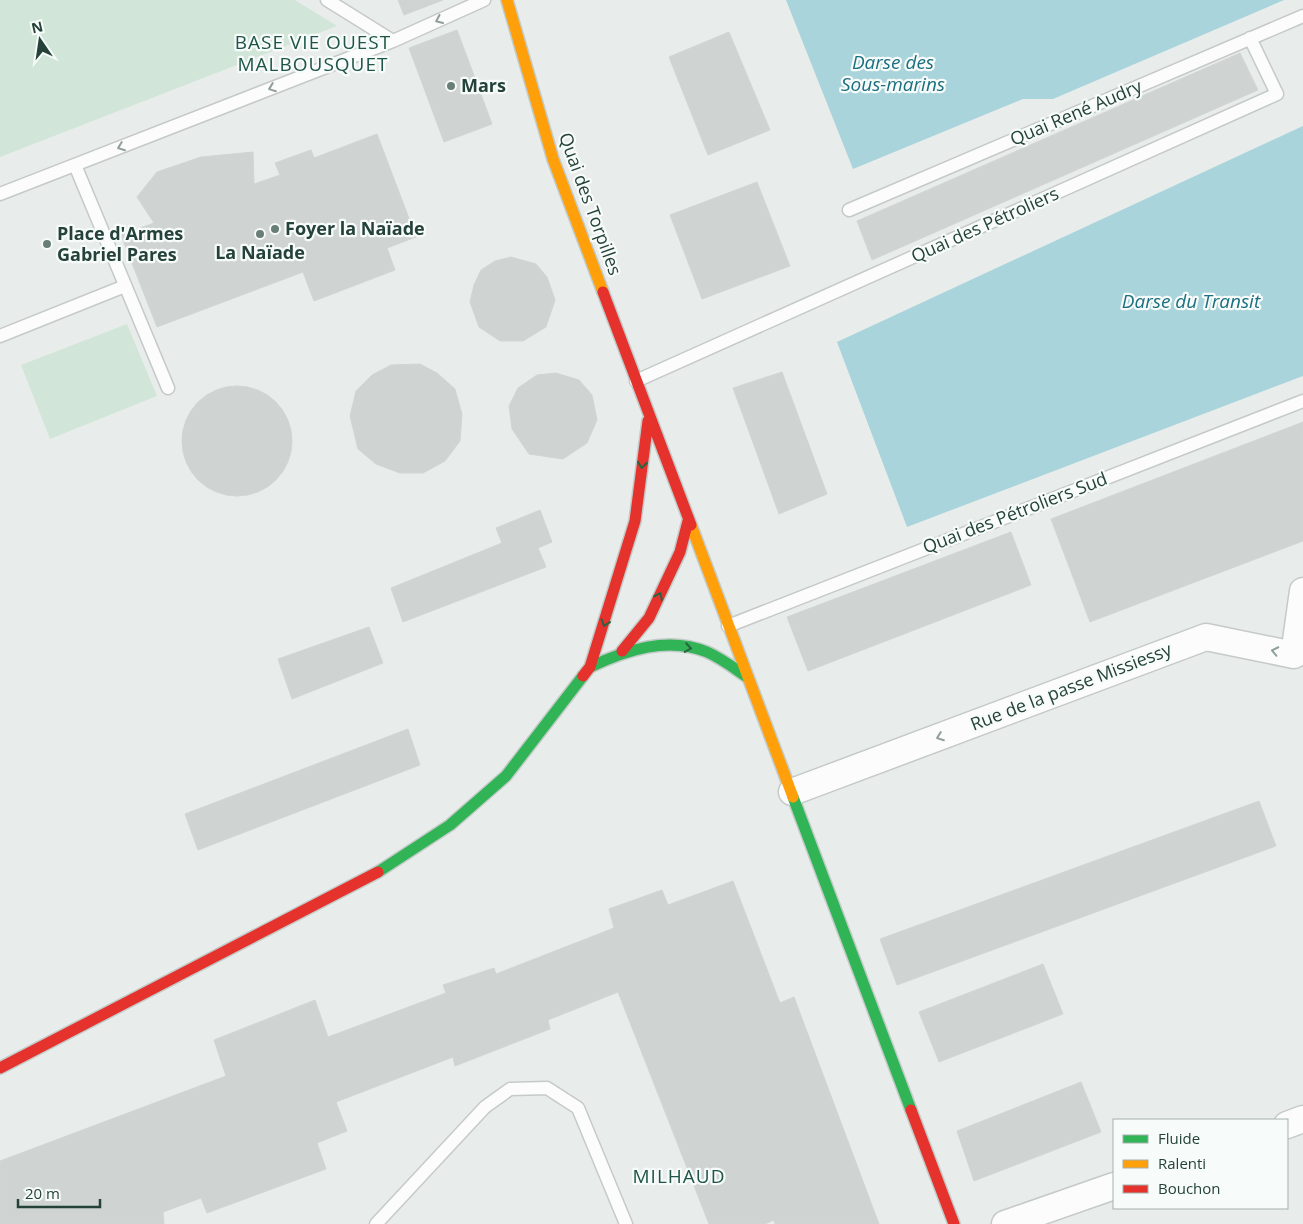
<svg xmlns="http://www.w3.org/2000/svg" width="1303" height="1224" viewBox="0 0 1303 1224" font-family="'Open Sans',sans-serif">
<rect width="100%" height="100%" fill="#e8edeb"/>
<path fill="#d1e6d8" d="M0 0H295L337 26 0 157Z
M127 324 157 396 50 439 21 365Z"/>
<path fill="#a9d4db" d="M786 0H1284L1053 99H1023L853 169Z
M1303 126V376L907 527 837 342Z"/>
<path fill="#cfd4d2" stroke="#d1d6d4" d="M398 0H443L404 15Z
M457 30 492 124 444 142 409 48Z
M729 32 770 130 708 155 669 57Z
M1240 53 1258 90 872 260 857 221Z
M377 134 416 237 387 248 395 270 314 301 303 272 157 327 121 235 154 223 137 197 157 172 201 157 253 152 254 184 280 175 275 163 311 150 314 158Z
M757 182 790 266 702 299 670 215Z
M511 257 536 264 547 277 555 300 546 327 523 341H500L479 327 470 302 474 285 481 270 495 261Z
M420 364 437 373 455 389 462 414 460 441 445 461 423 473H400L376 464 358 449 350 416 356 391 372 375 391 365Z
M782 372 827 494 779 514 733 388Z
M556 373 579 380 592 395 597 420 587 443 563 459 529 454 512 429 509 406 518 388 537 375Z
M182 441a55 55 0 1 1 110 0a55 55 0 1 1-110 0Z
M1303 422V541L1090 622 1051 519Z
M540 510 552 542 538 548 546 567 403 622 391 588 502 543 496 528Z
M1011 532 1031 585 808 671 787 617Z
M369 627 383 663 292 699 278 659Z
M408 729 420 765 198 850 185 814Z
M1259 801 1276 846 897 985 880 939Z
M733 881 780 1003 794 997 879 1224H775L774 1220 765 1224H709L618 992 548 1020 550 1029 455 1066 453 1057 336 1102 347 1131 317 1143 326 1169 207 1213 201 1198 163 1212 164 1224H0V1161L226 1076 214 1040 315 1000 328 1037 446 993 443 985 494 968 496 974 614 928 609 909 662 890 668 905Z
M1043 964 1063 1014 939 1062 919 1012Z
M1081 1082 1101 1132 974 1181 957 1131Z"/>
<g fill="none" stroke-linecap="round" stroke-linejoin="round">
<defs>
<path id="lane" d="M327 0 393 41
M75 165 168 388
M0 194 393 41 484 0
M849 210 1303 16
M0 336 125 286
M636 381 1277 94 1250 38
M728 626 1303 401
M376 1224 485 1107 510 1089 547 1088 578 1108 626 1224"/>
<path id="street" d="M792 792 1206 637 1294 655 1303 591
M1287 1125 1303 1119
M1005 1224 1114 1186"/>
<path id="fast" d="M590 667C626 650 668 636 707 652 721 658 734 668 747 677
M793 797 911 1110
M378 872 450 825 506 776 583 676"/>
<path id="slow" d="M507 0 553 159 603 292
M691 525 793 797"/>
<path id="jam" d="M603 292 691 525
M622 651 649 618 680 552 688 521
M583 676 590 667 635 521 648 421
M0 1068 378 872
M911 1110 954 1224"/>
</defs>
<use href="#lane" stroke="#c5cac8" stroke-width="15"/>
<use href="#street" stroke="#c5cac8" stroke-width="29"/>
<use href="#fast" stroke="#c3cbc8" stroke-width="14"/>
<use href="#slow" stroke="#c3cbc8" stroke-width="14"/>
<use href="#jam" stroke="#c3cbc8" stroke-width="14"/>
<use href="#lane" stroke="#fcfcfc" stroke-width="12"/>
<use href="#street" stroke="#fcfcfc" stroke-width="26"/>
<use href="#fast" stroke="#30b455" stroke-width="11"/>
<use href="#slow" stroke="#ff9f0a" stroke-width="11"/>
<use href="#jam" stroke="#e5322d" stroke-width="11"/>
</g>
<defs><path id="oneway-chevron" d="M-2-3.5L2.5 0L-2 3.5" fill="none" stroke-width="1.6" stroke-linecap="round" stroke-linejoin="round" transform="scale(1.25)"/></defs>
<g stroke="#909f9b">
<use href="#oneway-chevron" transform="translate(439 20) rotate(156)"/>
<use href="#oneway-chevron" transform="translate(272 88) rotate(159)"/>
<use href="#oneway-chevron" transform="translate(121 147) rotate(159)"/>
<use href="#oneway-chevron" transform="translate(1275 651) rotate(-168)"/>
<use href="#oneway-chevron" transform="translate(940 737) rotate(159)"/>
</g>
<g stroke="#286442">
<use href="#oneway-chevron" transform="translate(642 465) rotate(97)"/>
<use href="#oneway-chevron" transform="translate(659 596) rotate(-65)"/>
<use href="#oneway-chevron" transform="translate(605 623) rotate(109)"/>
<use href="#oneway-chevron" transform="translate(688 648) rotate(8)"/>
</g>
<g fill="#697e78" stroke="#f7fbf9" stroke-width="2">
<circle cx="451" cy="86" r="5"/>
<circle cx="275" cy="229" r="5"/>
<circle cx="260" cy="234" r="5"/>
<circle cx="47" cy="244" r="5"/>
</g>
<g text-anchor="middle" stroke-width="4.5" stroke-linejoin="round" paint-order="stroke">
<g font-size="18" font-weight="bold" fill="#24423a" stroke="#f7fbf9" text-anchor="start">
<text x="461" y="92">Mars</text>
<text x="285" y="235">Foyer la Naïade</text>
<text x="57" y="240">Place d'Armes<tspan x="57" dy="21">Gabriel Pares</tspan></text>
<text x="260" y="259" text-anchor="middle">La Naïade</text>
</g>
<g font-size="18" fill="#24423a" stroke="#f7fbf9">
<text transform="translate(1076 113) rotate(-23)" y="6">Quai René Audry</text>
<text transform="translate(590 204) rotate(70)" y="6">Quai des Torpilles</text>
<text transform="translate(985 225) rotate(-24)" y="6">Quai des Pétroliers</text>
<text transform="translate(1015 513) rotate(-21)" y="6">Quai des Pétroliers Sud</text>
<text transform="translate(1071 687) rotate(-21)" y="6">Rue de la passe Missiessy</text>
</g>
<g font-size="19" letter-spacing="1" fill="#1f5548" stroke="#f7fbf9">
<text x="313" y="49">BASE VIE OUEST<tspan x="313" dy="22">MALBOUSQUET</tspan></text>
<text x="679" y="1183">MILHAUD</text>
</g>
<g font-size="19" font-style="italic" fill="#1c6f80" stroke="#f7fbf9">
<text x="893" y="69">Darse des<tspan x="893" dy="22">Sous-marins</tspan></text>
<text x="1191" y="308">Darse du Transit</text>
</g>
</g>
<rect x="1113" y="1119" width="175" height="90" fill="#f7fbf9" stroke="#a3b1ad"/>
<rect x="1123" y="1135" width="25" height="8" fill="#30b455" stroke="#a3b1ad"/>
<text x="1158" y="1144" font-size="15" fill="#24423a">Fluide</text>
<rect x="1123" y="1160" width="25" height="8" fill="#ff9f0a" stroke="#a3b1ad"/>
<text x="1158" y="1169" font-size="15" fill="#24423a">Ralenti</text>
<rect x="1123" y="1185" width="25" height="8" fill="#e5322d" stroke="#a3b1ad"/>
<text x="1158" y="1194" font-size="15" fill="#24423a">Bouchon</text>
<g transform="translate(40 40) rotate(347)" stroke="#f7fbf9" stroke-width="4" paint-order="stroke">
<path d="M0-4L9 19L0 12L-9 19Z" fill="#24423a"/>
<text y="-8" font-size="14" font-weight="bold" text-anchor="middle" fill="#24423a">N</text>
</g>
<path d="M18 1199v8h82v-8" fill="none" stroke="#24423a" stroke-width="2.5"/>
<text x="25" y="1199" font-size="15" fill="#24423a" stroke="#f7fbf9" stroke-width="4" paint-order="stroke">20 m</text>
</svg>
